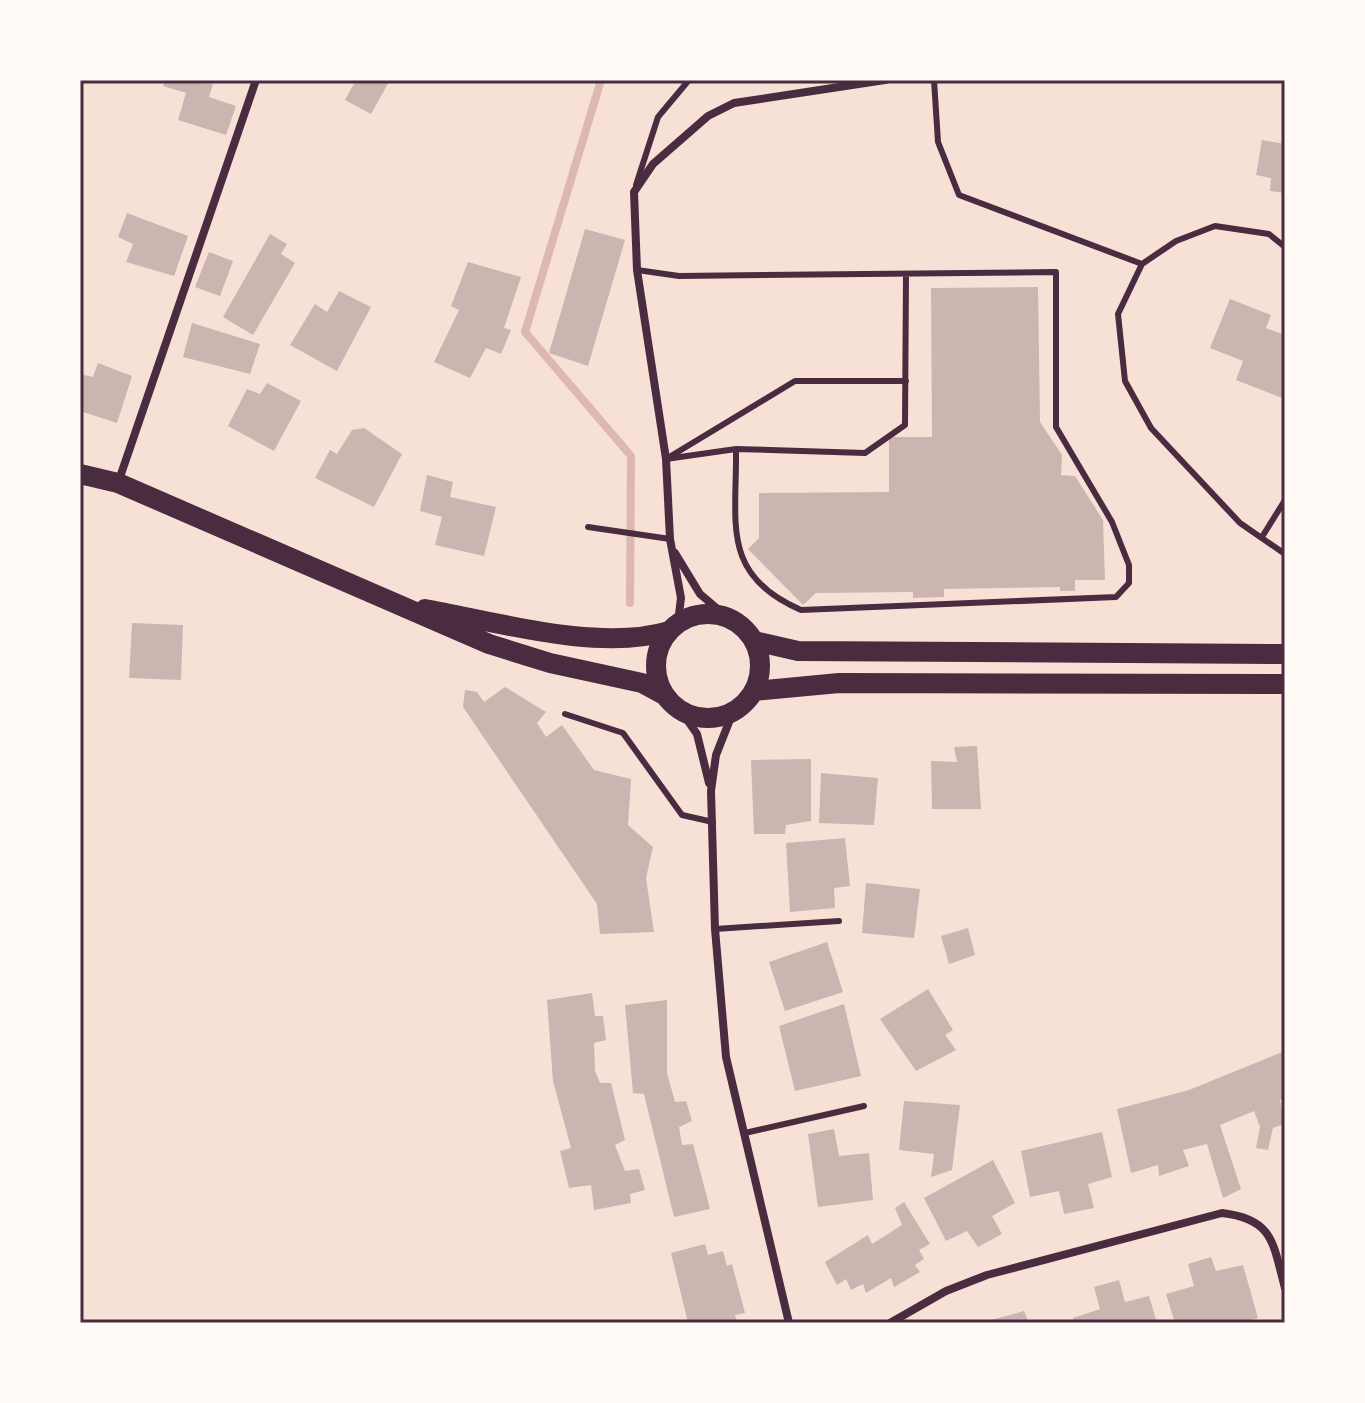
<svg xmlns="http://www.w3.org/2000/svg" width="1365" height="1403" viewBox="0 0 1365 1403" font-family="'Source Sans 3',sans-serif">
<rect width="100%" height="100%" fill="#f7e1d7"/>
<g fill="none" stroke-linecap="round" stroke-linejoin="round">
<path stroke="#dcb8b0" stroke-width="8" d="M601 80 525 332 631 456 630 603"/>
</g>
<path fill="#ccb4b1" d="M165 80 213 84 209 97 236 106 226 135 178 120 186 93 163 86Z
M356 80H390L371 114 345 100Z
M1262 140 1285 144V193L1270 191 1271 178 1256 175Z
M127 213 188 236 174 276 126 262 133 244 118 237Z
M585 229 625 240 588 366 549 353Z
M270 234 287 244 281 254 295 263 253 335 223 317Z
M209 252 233 261 220 296 195 287Z
M468 262 521 277 504 328 511 330 501 354 486 348 470 378 434 362 459 310 451 306Z
M1038 287 1040 422 1062 455 1061 475 1075 476 1103 520 1105 580H1075V591H1060V587L944 589V597L913 598V592L816 593 803 605 748 549 759 538V493L889 492V437H932L931 288Z
M339 291 371 307 337 371 290 345 315 304 327 312Z
M1230 299 1271 315 1266 328 1285 335V399L1236 380 1243 361 1210 348Z
M192 323 260 344 250 374 183 357Z
M98 363 132 376 117 423 80 411V374L93 377Z
M267 383 301 401 274 451 228 426 247 389 260 394Z
M364 428 402 454 374 507 315 478 330 450 337 454 352 430Z
M427 475 453 482 450 497 496 507 484 556 435 545 442 517 420 511Z
M132 623 183 625 181 680 129 678Z
M505 687 546 712 537 723 546 737 562 725 594 770 631 779 628 825 653 847 646 878 654 932 600 934 597 904 463 707 465 690 477 692 484 702Z
M977 746 981 809H932L931 761 957 762 954 747Z
M811 759V821L786 825 785 834H754L751 760Z
M821 773 878 778 874 825 819 823Z
M845 838 850 886 834 888 835 908 790 912 786 843Z
M866 883 920 889 914 938 862 933Z
M968 928 975 955 949 964 941 936Z
M827 942 843 992 785 1011 769 962Z
M928 989 953 1030 945 1035 956 1050 916 1071 880 1019Z
M592 993 595 1016H603L606 1040 594 1043 595 1071 600 1083H611L625 1140 615 1145 625 1171 639 1169 645 1190 630 1194 631 1203 594 1210 591 1185 569 1188 560 1151 571 1148 553 1081 547 1000Z
M667 1000V1073L675 1102 686 1101 692 1121 679 1127 682 1145 693 1144 710 1209 674 1217 644 1094 633 1093 625 1005Z
M844 1004 861 1076 795 1091 779 1026Z
M1285 1051V1098L1280 1100 1284 1124 1273 1128 1268 1150 1256 1148 1260 1127 1254 1111 1220 1125 1241 1189 1223 1198 1207 1144 1183 1150 1189 1166 1159 1176 1158 1165 1131 1173 1117 1109 1189 1090Z
M904 1101 960 1105 952 1170 931 1177 934 1154 899 1150Z
M834 1129 839 1156 869 1153 873 1200 818 1207 808 1134Z
M1102 1132 1112 1177 1088 1184 1094 1208 1064 1214 1059 1191 1030 1197 1021 1151Z
M993 1160 1015 1203 992 1216 1002 1234 978 1247 967 1231 946 1241 924 1198Z
M904 1202 930 1244 919 1250 924 1259 915 1265 920 1272 894 1287 891 1278 866 1293 863 1284 851 1290 846 1279 837 1285 825 1262 868 1235 872 1244 902 1225 895 1208Z
M705 1244 708 1255 723 1251 727 1266 732 1264 745 1313 735 1315 737 1323H688L671 1253Z
M1211 1257 1216 1271 1243 1265 1258 1318 1238 1323H1175L1166 1294 1194 1286 1188 1264Z
M1119 1280 1125 1302 1149 1296 1157 1323H1074L1073 1318 1100 1309 1094 1287Z
M1024 1311 1029 1323H984V1322Z"/>
<g fill="none" stroke-linecap="round" stroke-linejoin="round">
<path stroke="#4a2c40" stroke-width="6" d="M934 80 938 142 959 195 1142 264
M636 185 658 117 689 80
M1285 247 1269 234 1215 226 1176 241 1142 264 1118 314 1125 381 1151 428 1240 523 1285 554
M637 270 679 276 1056 272V427L1112 522 1129 565V583L1116 597 801 610C720 575 737 523 736 449
M671 456 795 381H906
M666 459 736 449 865 453 905 425 906 274
M588 527 670 539
M1262 537 1285 500
M565 714 623 733 682 815 713 822
M715 929 839 921
M745 1133 864 1106"/>
<path stroke="#4a2c40" stroke-width="8" d="M119 480 256 80
M675 553 700 594 727 617
M678 622 681 598 670 539 666 459 637 270 634 192 653 164 708 116 734 103 885 80
M681 711 697 734 709 783
M733 712 716 755 711 791 715 929 726 1057 789 1323
M890 1323 946 1291 987 1275 1222 1213C1274 1219 1273 1244 1285 1288"/>
<path stroke="#4a2c40" stroke-width="20" d="M80 474 118 483 489 644 550 663 642 683 664 695
M425 609C497 622 599 652 669 631
M656 666a52 52 0 1 1 104 0a52 52 0 1 1-104 0Z
M754 641 798 651 1285 654
M754 691 839 683 1285 684"/>
</g>
<rect width="1365" height="1403" fill="none" stroke="#fffaf5" stroke-width="164"/>
<rect x="82" y="82" width="1201" height="1239" fill="none" stroke="#4a2c40" stroke-width="3"/>
</svg>
